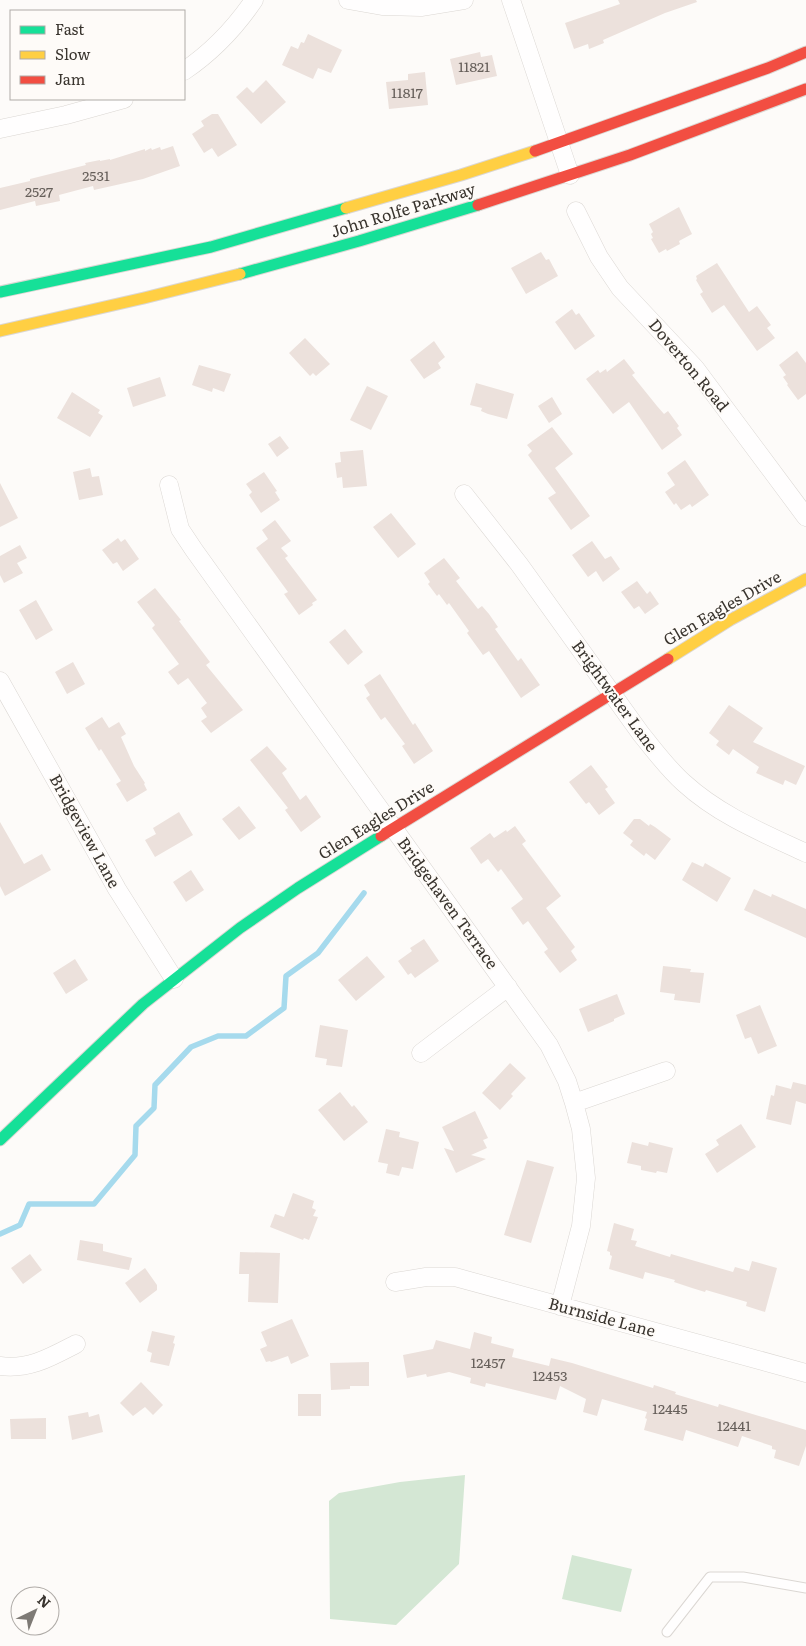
<svg xmlns="http://www.w3.org/2000/svg" width="806" height="1646" viewBox="0 0 806 1646" font-family="Literata,serif">
<rect width="100%" height="100%" fill="#fdfbf9"/>
<path fill="#d4e7d4" d="M465 1475 459 1564 396 1625 330 1619 329 1501 339 1493 400 1482Z
M572 1555 632 1569 621 1612 562 1599Z"/>
<g fill="none" stroke-linecap="round" stroke-linejoin="round">
<path stroke="#a6daed" stroke-width="5.5" d="M0 1234 20 1225 29 1204H94L135 1155 136 1126 154 1108 155 1085 191 1047 218 1036H246L284 1008 286 976 318 953 364 893"/>
</g>
<path fill="#ece1dc" d="M618 0H696L697 2 665 13 603 40 604 43 589 49 588 44 574 49 565 23 620 4Z
M308 34 342 50 331 73 318 68 313 79 282 65 291 46 298 49 301 42 304 43Z
M480 52 481 57 492 55 497 76 456 85 450 59Z
M425 72 428 105 389 109 386 82 408 80V74Z
M266 80 286 102 261 124 236 97 247 87 253 93Z
M212 114H218L237 145 218 157 212 148 204 153 192 134 204 126 201 121Z
M173 146 180 166 143 179 94 190 93 186 59 195 60 201 36 206 35 201 0 210V188L30 181V179L86 165 85 163 100 160V161L110 159V160L145 149V151L151 148 152 150 160 147 161 150Z
M679 207 692 234 679 241 680 244 667 251 666 249 659 253 651 239 653 238 651 234 653 232 649 224Z
M541 252 546 260 549 259 558 276 526 294 511 268Z
M717 263 749 312 757 306 771 325 767 328 775 338 757 351 724 305 712 313 700 294 703 292 696 280 697 279 696 276Z
M572 309 576 315 579 313 595 336 575 350 555 322Z
M305 338 330 364 316 376 313 373 310 376 289 353Z
M434 341 445 357 438 363 441 368 424 379 410 360Z
M797 351 806 363V394L798 400 787 385 788 384 783 377 786 375 779 365Z
M624 359 635 373 632 375 657 406 664 414 668 411 679 426 677 428 682 435 662 450 629 402 613 414 586 379 598 370 600 373 606 369 607 372Z
M199 365 231 374 224 392 213 388 212 392 192 385Z
M160 377 166 396 133 407 127 388Z
M476 383 514 394 507 419 488 414 481 411 482 408 470 405Z
M367 386 388 396 371 430 350 420Z
M72 392 100 410 98 413 103 416 90 437 57 418Z
M552 397 562 414 549 423 538 406Z
M552 427 573 454 555 468 590 516 571 530 548 498 556 493 528 455 532 451 527 445Z
M280 436 289 448 277 457 268 444Z
M363 450 367 486 343 488 342 477 337 478 335 463 341 462 340 452Z
M685 460 709 495 692 507 690 504 681 510 676 503 674 505 665 492 675 485 667 473Z
M90 468 92 477 99 476 103 495 79 500 73 472Z
M264 472 277 491 275 492 280 500 261 513 249 495 252 492 246 484Z
M0 483 18 518 0 527Z
M391 513 416 544 398 558 373 527Z
M275 520 291 541 281 548 288 556 285 558 317 600 312 603 313 605 299 615 284 594 288 592 256 548 268 539 262 530Z
M118 538 121 542 125 539 139 559 123 571 117 562 113 564 102 550Z
M592 541 605 559 611 556 620 569 603 582 596 571 588 577 572 555Z
M20 545 27 558 17 563 23 573 4 583 0 575V556Z
M444 558 460 578 456 581 478 609 482 606 489 614 498 627 495 629 518 661 521 658 540 685 521 698 489 651 483 655 467 633 469 631 449 603 447 605 439 594 437 596 428 584 430 582 424 573Z
M637 581 647 594 650 591 659 604 645 614 639 606 634 609 621 592Z
M155 588 181 620 179 621 210 662 206 665 243 710 211 733 201 721 207 717 201 708 207 703 188 678 178 685 168 672 179 664 152 628 155 625 137 602Z
M36 600 53 630 36 640 19 610Z
M345 629 363 652 348 665 329 642Z
M73 662 85 684 67 694 55 672Z
M380 674 413 725 415 723 433 751 414 764 402 746 405 744 385 717 381 720 366 698 370 695 364 685Z
M729 705 763 728 753 742 805 766 796 785 785 780 783 785 756 773 759 767 733 749 729 755 716 745 719 741 709 733Z
M102 717 109 728 119 722 126 734 121 737 134 766 145 783 144 784 147 790 127 802 116 784 121 781 101 749 99 751 85 728Z
M267 746 287 769 282 773 300 800 306 795 321 817 301 832 285 810 288 808 250 760Z
M591 765 608 787 605 789 615 803 599 815 589 802 586 804 569 782Z
M239 806 256 828 239 840 222 819Z
M179 812 193 835 155 857 145 840 156 834 153 828Z
M634 819H640L649 826 650 824 655 827 671 839 655 860 646 853 644 856 630 845 633 841 623 833Z
M0 822 24 864 42 854 51 870 5 896 0 886Z
M515 826 526 841 522 844 561 896 546 908 575 947 571 951 577 960 560 973 544 952 548 949 528 921 523 925 511 908 523 899 501 869 498 872 488 859 481 864 470 848 490 833 494 838 506 830 507 832Z
M692 862 703 867 705 863 731 878 717 902 682 880Z
M191 870 204 890 186 902 173 882Z
M754 889 771 897 772 894 806 909V938L744 910Z
M424 939 439 961 415 978 411 973 408 975 398 961 412 951 410 948Z
M367 956 385 977 356 1001 338 980Z
M75 959 88 980 66 994 53 973Z
M663 966 691 969 690 972 704 973 700 1003 674 1000 675 994 660 992Z
M617 994 625 1014 614 1019V1021L588 1032 579 1009Z
M760 1005 777 1046 758 1054 751 1037 745 1039 736 1015Z
M320 1025 348 1030 342 1067 326 1065 327 1059 315 1057Z
M510 1063 526 1078 511 1094 513 1096 500 1110 482 1093Z
M793 1082 806 1085V1104L796 1101 791 1125 766 1119 771 1095 774 1096 776 1085 791 1089Z
M340 1092 352 1107 354 1105 368 1122 344 1141 318 1110Z
M475 1111 488 1138 483 1140 487 1148 471 1155 486 1159 456 1173 444 1148 454 1151 442 1127Z
M741 1124 756 1147 717 1173 705 1154 719 1145 716 1140Z
M386 1129 400 1132 399 1137 419 1142 413 1169 402 1167 399 1176 386 1173 388 1164 378 1162Z
M632 1142 648 1146 649 1142 673 1148 667 1173 657 1171 656 1173 641 1170V1166L627 1163Z
M527 1160 554 1167 531 1243 504 1235Z
M293 1193 314 1201 312 1208 316 1210 313 1216 318 1217 309 1240 304 1238 303 1240 270 1227 275 1214 284 1217Z
M614 1223 634 1229 631 1240 637 1241 635 1246 670 1257 671 1254 733 1272 735 1267 749 1271 752 1261 777 1268 765 1312 746 1306 747 1302 706 1290 705 1292 692 1288 674 1282 675 1280 645 1272 643 1279 609 1269 612 1256 610 1255V1252L607 1251Z
M80 1240 103 1244V1251L132 1258 129 1270 77 1260Z
M240 1252 280 1253 278 1303 248 1302 249 1274H239Z
M30 1254 42 1270 23 1284 11 1268Z
M145 1268 157 1285V1290L140 1303 125 1283Z
M292 1319 309 1356 291 1364 288 1356 271 1362 270 1361 266 1362 260 1349 267 1346 261 1332Z
M152 1331 175 1336 173 1343 175 1344 169 1366 150 1362 152 1353 147 1351Z
M474 1332 492 1337 491 1343 514 1349 512 1357 549 1366 551 1358 572 1363 653 1388 654 1385 676 1392 675 1394 718 1407 719 1404 806 1430V1446L799 1466 774 1458 776 1450 772 1449V1446L742 1436 738 1447 686 1430 683 1441 644 1430 647 1419 645 1418 647 1412 602 1399 597 1416 583 1412 586 1399 560 1386 556 1400 486 1383 485 1387 470 1383 471 1378 449 1372 427 1377 426 1374 407 1378 403 1355 433 1349 436 1340 470 1349Z
M369 1362V1386H350V1389L331 1390 330 1363Z
M141 1382 163 1405 153 1415 145 1407 133 1416 120 1403Z
M298 1394H321V1416H298Z
M88 1412 89 1417 99 1414 103 1432 72 1440 68 1416Z
M46 1418V1439H11L10 1419Z"/>
<g fill="none" stroke-linecap="round" stroke-linejoin="round">
<defs>
<path id="lane" d="M667 1632 710 1577H743L806 1588"/>
<path id="street" d="M348 0 382 6 421 7 464 0
M511 0 570 175
M184 71C212 52 235 28 254 0
M0 129 66 115 124 99
M576 211 599 257 620 288 695 368 806 517
M169 485 180 529 194 550 549 1045 567 1081 574 1103 581 1129 586 1178 581 1226 560 1306
M464 494 519 564 641 734C655 751 668 769 684 783 719 815 763 833 806 853
M0 681 117 889 174 979
M421 1053 508 987
M574 1103 666 1071
M395 1282 426 1277H455L806 1373
M0 1366C29 1370 51 1357 76 1344"/>
<path id="fast" d="M240 274 359 241 478 205
M0 292 211 247 346 208
M0 1140 143 1004 240 928 298 888 381 836"/>
<path id="slow" d="M346 208 461 175 535 151
M0 331 144 298 240 274
M668 659 730 620 806 579"/>
<path id="jam" d="M535 151 768 68 806 52
M478 205 630 155 806 89
M381 836 668 659"/>
</defs>
<use href="#lane" stroke="#dbd7d3" stroke-width="11"/>
<use href="#street" stroke="#dbd7d3" stroke-width="19"/>
<use href="#fast" stroke="#dbd7d3" stroke-width="13"/>
<use href="#slow" stroke="#dbd7d3" stroke-width="13"/>
<use href="#jam" stroke="#dbd7d3" stroke-width="13"/>
<use href="#lane" stroke="#fffefe" stroke-width="9"/>
<use href="#street" stroke="#fffefe" stroke-width="18"/>
<use href="#fast" stroke="#16e098" stroke-width="11"/>
<use href="#slow" stroke="#ffcf43" stroke-width="11"/>
<use href="#jam" stroke="#f24e42" stroke-width="11"/>
</g>
<g text-anchor="middle" stroke-width="4" stroke-linejoin="round" paint-order="stroke">
<g font-size="14" fill="#665f5a">
<text x="474" y="72">11821</text>
<text x="407" y="98">11817</text>
<text x="96" y="181">2531</text>
<text x="39" y="197">2527</text>
<text x="488" y="1368">12457</text>
<text x="550" y="1381">12453</text>
<text x="670" y="1414">12445</text>
<text x="734" y="1431">12441</text>
</g>
<g font-size="16" fill="#39342e" stroke="#fefbf8">
<text transform="translate(403 210) rotate(-17)" y="6">John Rolfe Parkway</text>
<text transform="translate(689 365) rotate(50)" y="6">Doverton Road</text>
<text transform="translate(722 608) rotate(-30)" y="6">Glen Eagles Drive</text>
<text transform="translate(615 696) rotate(54)" y="6">Brightwater Lane</text>
<text transform="translate(376 820) rotate(-32)" y="6">Glen Eagles Drive</text>
<text transform="translate(85 831) rotate(61)" y="6">Bridgeview Lane</text>
<text transform="translate(448 903) rotate(54)" y="6">Bridgehaven Terrace</text>
<text transform="translate(602 1317) rotate(15)" y="6">Burnside Lane</text>
</g>
</g>
<rect x="10" y="10" width="175" height="90" fill="#fefbf8" stroke="#afaba7"/>
<rect x="20" y="26" width="25" height="8" fill="#16e098" stroke="#afaba7"/>
<text x="55" y="35" font-size="15" fill="#39342e">Fast</text>
<rect x="20" y="51" width="25" height="8" fill="#ffcf43" stroke="#afaba7"/>
<text x="55" y="60" font-size="15" fill="#39342e">Slow</text>
<rect x="20" y="76" width="25" height="8" fill="#f24e42" stroke="#afaba7"/>
<text x="55" y="85" font-size="15" fill="#39342e">Jam</text>
<g transform="translate(35 1611) rotate(43)"><circle r="24" fill="#fefbf8" stroke="#afaba7"/>
<path d="M0-4L9 19L0 12L-9 19Z" fill="#7e7a75"/>
<text y="-8" font-size="14" font-weight="bold" text-anchor="middle" fill="#39342e">N</text>
</g>
</svg>
